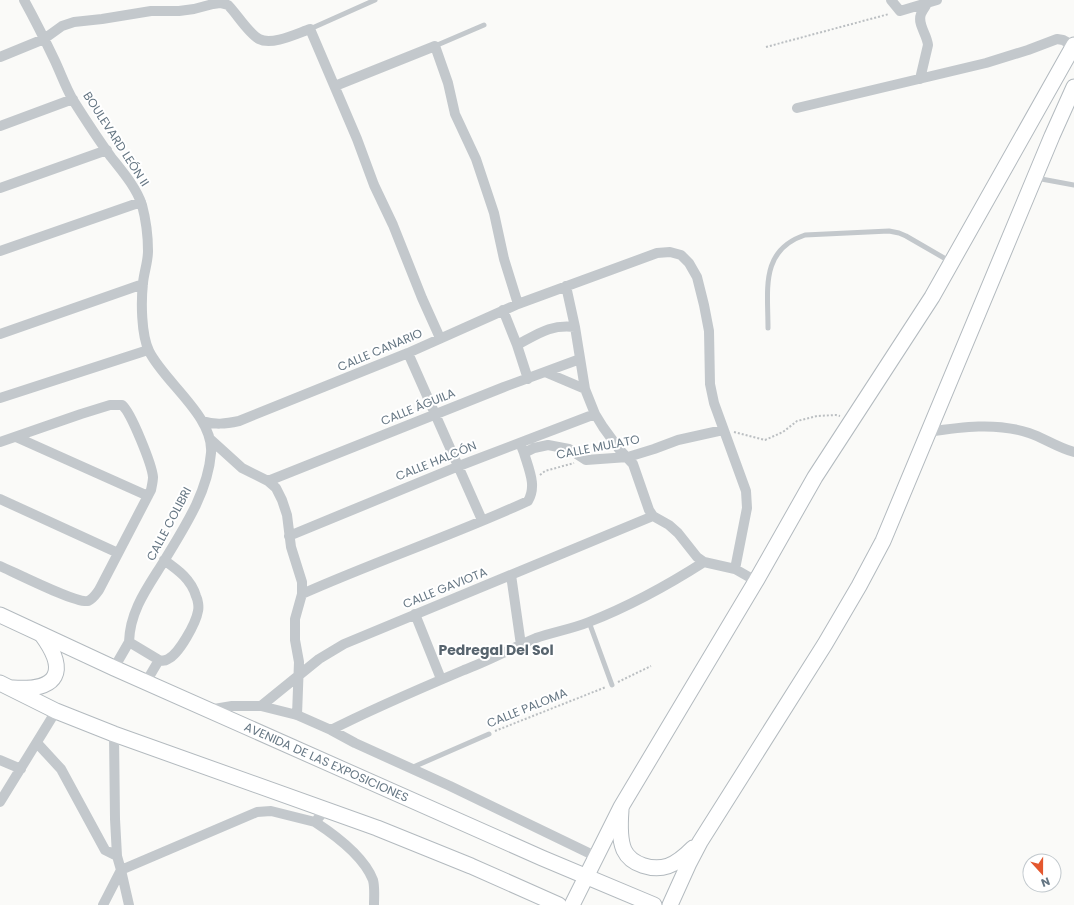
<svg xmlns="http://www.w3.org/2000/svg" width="1074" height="905" viewBox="0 0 1074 905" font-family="Poppins,sans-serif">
<rect width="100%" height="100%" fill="#fafaf8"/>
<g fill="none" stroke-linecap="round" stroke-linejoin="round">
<defs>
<g id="secondary">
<path id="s1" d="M0 615 114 668 542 858 654 905"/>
<path d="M0 683 56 711 114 734 377 828 471 866 559 905"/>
<path d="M13 688C59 691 68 671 42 635"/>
<path d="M621 810C620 823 619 838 624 850 631 865 653 871 668 866 677 863 686 855 693 848"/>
<path d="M572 905 621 807 756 581 815 477 932 297 1074 45"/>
<path d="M670 905 689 863 700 842 825 644 859 586 883 541 1052 136 1074 87"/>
</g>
</defs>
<use href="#secondary" stroke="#b3babf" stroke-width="17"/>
<path stroke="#bbbfc2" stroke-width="2" stroke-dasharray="2 2" stroke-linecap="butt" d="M766 47 889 14
M734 432 765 440 783 432 797 421 817 416 836 415 840 416
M540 475 545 471 574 463
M618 682 651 666
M495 731 606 687"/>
<path stroke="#c3c8cc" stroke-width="5" d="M310 29 375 0
M435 46 484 25
M1036 178 1074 185
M768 328C768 289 760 250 805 235L889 231 899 233 906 236 951 262
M589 622 612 685
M411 768 489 734"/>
<path stroke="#c3c8cc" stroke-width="10" d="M24 0C35 20 45 40 55 61 61 74 66 88 73 100 85 119 98 139 111 157 122 171 136 187 142 205 146 220 148 236 148 251 148 262 144 272 143 283 141 301 141 334 149 351 164 382 214 416 211 453 208 492 184 528 164 561 148 587 130 610 129 642L159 660C162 661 165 661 168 659 179 654 196 623 198 611 199 607 198 600 196 596 191 579 178 570 164 560
M891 0 900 11 937 0
M0 57 44 39 62 26 74 22 102 19 151 11H179L194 9 213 4 220 3 228 5C237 14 248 33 259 39 272 46 298 33 310 29L357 139 374 185 393 225 422 298 440 338
M920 79 928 45C927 34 917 24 921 14 923 9 927 5 929 0
M335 86 435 46 448 83 455 114 476 159 494 213 504 259 518 304
M797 108 986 63 1028 50 1057 39 1063 40 1074 46
M0 126 73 99
M0 188 107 150
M0 251 141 202
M566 286 575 327 585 389 595 414 603 427 619 449 633 464 649 510 653 516 669 525 678 533 697 557 704 562 735 569 756 581
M503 310 517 345 528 379
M0 334 143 284
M517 345C538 334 550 324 575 327
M408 353 482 520
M545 372 585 389
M0 398 148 350
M202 421C215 425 225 424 239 421L408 353 518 304 657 253 670 252 681 255 689 263 697 277 704 305 709 331 710 384 714 403 746 491 747 508 735 569
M928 432C961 427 996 422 1029 433 1044 438 1058 448 1074 452
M16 437 148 496
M210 439 242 468 268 481 276 488 282 500 287 515 291 547 302 582V594L295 619V640L299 662 297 715
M0 442 81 414 110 405H122C131 412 152 465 153 477 153 481 152 485 151 490L99 590C96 594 93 599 88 601 77 604 14 572 0 566
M522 448 524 453 534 448 548 445 569 449 586 460 628 457 654 449 678 440 723 430
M268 481 504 387 580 359
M0 499 118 553
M289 536 459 466 595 414
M511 575 521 645
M302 594C376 561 454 535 528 501 537 486 529 470 524 453
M415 614 441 679
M114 668 129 642
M146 682 159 660
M261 706 319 659 344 644 653 516
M208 710 232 706H261L297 715 331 730 355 743 450 786 595 856
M331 730C374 708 419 689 464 670 488 661 512 648 536 638 553 632 572 629 589 622 630 606 668 585 704 562
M114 734 115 819 117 856 121 870 129 905
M37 743 61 769 105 850 117 856
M0 760 21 769
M0 802 56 711
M315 822C335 835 364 857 373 880 375 888 374 897 374 905
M121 870 257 812 271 811 315 822 325 810
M103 905 121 870"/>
<use href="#secondary" stroke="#fff" stroke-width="15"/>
</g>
<g text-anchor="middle" stroke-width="4" stroke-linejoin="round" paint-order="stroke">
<g font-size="12" fill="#657683" stroke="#fff">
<text transform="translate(116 139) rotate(57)" y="4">BOULEVARD LEÓN II</text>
<text transform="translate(380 350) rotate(-23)" y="4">CALLE CANARIO</text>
<text transform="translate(418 407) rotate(-22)" y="4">CALLE ÁGUILA</text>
<text transform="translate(598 447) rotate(-11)" y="4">CALLE MULATO</text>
<text transform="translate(436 461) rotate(-22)" y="4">CALLE HALCÓN</text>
<text transform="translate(169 524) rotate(-62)" y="4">CALLE COLIBRI</text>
<text transform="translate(445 588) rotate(-22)" y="4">CALLE GAVIOTA</text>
<text transform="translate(527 708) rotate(-22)" y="4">CALLE PALOMA</text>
<text dy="4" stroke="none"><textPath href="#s1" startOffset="358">AVENIDA DE LAS EXPOSICIONES</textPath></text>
</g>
<g font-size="14" font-weight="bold" fill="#57646e" stroke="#fff">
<text x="496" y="655">Pedregal Del Sol</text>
</g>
</g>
<g transform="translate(1042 873) rotate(159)"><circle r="19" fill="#ffffff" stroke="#c1c8cd"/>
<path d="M0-3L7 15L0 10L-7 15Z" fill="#e4572e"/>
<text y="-6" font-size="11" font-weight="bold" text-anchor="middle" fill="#657683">N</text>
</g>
</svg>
